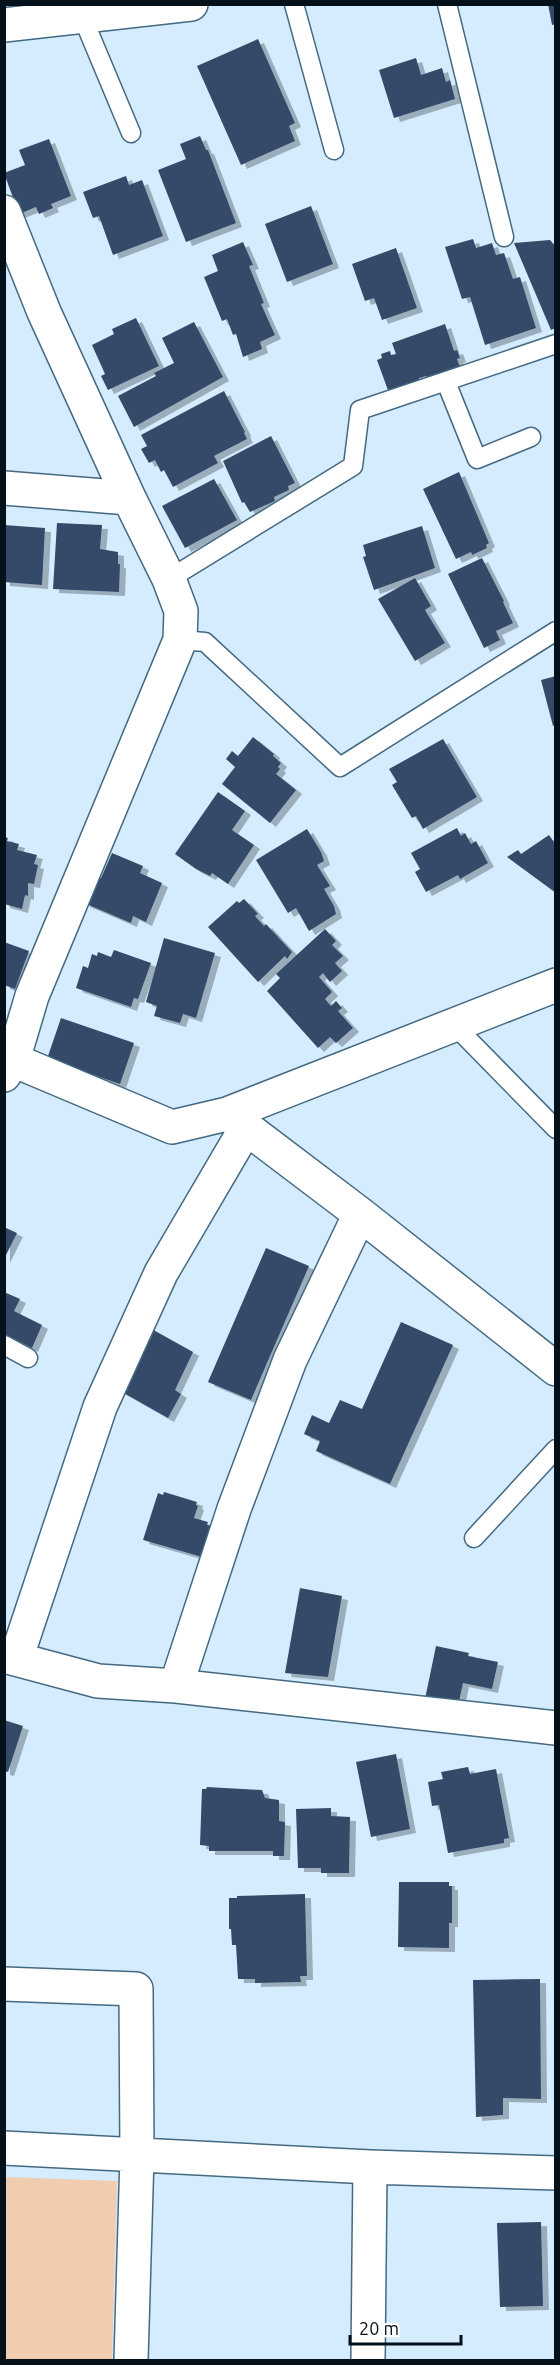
<svg xmlns="http://www.w3.org/2000/svg" width="560" height="2365" viewBox="0 0 560 2365" font-family="Ubuntu,sans-serif">
<defs>
<filter id="shadow"><feDropShadow dx="6" dy="4" stdDeviation="0" flood-color="#0004"/></filter>
</defs>
<rect width="100%" height="100%" fill="#d4ecfe"/>
<path fill="#f2ccae" d="M5 2177 117 2181 112 2360H5Z"/>
<path fill="#364968" filter="url(#shadow)" d="M548 4H556V24L552 25Z
M258 39 295 123 289 126 295 141 241 165 197 66Z
M416 58 421 75 442 68 446 82 450 80 455 99 394 118 379 70Z
M200 136 206 150H208L236 223 186 242 158 170 186 159 180 144Z
M49 139 71 196 51 204 53 208 39 214 36 207 19 214 4 173 25 165 19 150Z
M126 176 129 185 142 180 163 236 113 255 99 216 93 218 83 192Z
M311 206 333 264 287 282 265 224Z
M473 239 476 248 492 243 496 255 504 253 513 279 520 277 536 328 485 345 470 297 462 299 445 247Z
M550 240 556 247V328L551 330 514 243Z
M243 242 253 265 249 266 264 303 261 304 275 335 260 342 262 349 243 357 236 334 233 335 227 319 222 321 204 277 218 271 212 255Z
M396 248 417 308 382 320 374 298 365 301 352 264Z
M136 318 159 366 108 390 101 376 105 374 92 345 114 334 112 329Z
M194 322 223 377 134 427 118 396 156 376 154 373 174 363 162 338Z
M445 324 454 351 457 350 460 358 457 359 460 367 428 379 426 376 419 378V381L389 393 377 360 382 358 381 354 390 351 391 355 396 354 392 343Z
M224 391 245 432 244 433 247 439 214 456 218 463 173 487 164 470 161 472 155 460 149 463 141 449 147 446 141 435Z
M271 436 295 483 288 486 289 490 274 497 275 501 250 512 244 502 242 503 223 461Z
M459 472 489 543 486 545 487 548 472 555 471 552 456 559 423 489Z
M214 479 237 520 185 548 162 506Z
M57 523 102 525 100 549 118 552V564H120L119 592 53 589Z
M4 525 45 528 42 585 4 582Z
M422 526 435 568 374 590 363 557 366 556 363 545Z
M482 558 504 601 503 602 513 623 496 631 500 640 484 648 448 574Z
M415 578 431 606 425 610 445 643 415 661 378 599Z
M556 676V725L553 726 541 680Z
M253 737 274 754 273 756 281 763 278 767 280 769 276 774 296 790 270 823 222 784 235 767 226 759 232 751 238 756Z
M443 739 477 797 423 829 416 816 412 818 392 785 397 782 389 769Z
M218 792 245 811 232 830 254 845 228 884 212 873 210 876 196 869 175 854Z
M457 828 461 836 465 833 471 844 476 841 488 863 460 879 458 875 426 892 415 872 420 869 411 853Z
M307 829 321 852 324 861 317 865 330 886 324 889 334 906 336 914 309 931 296 908 288 913 256 860Z
M549 835 556 845V893L507 857 518 850 521 854Z
M4 837 8 838 7 841 19 844 17 850 37 855 34 864 38 865 34 884 28 883V896L25 895 22 909 4 904Z
M112 853 143 866 140 873 162 883 146 922 133 916 131 923 84 903 95 875 101 878Z
M244 899 258 914 255 916 264 926 266 924 292 952 287 959 285 956 258 982 208 927 237 901 239 903Z
M325 929 336 941 332 945 343 956 335 963 342 971 330 982 323 973 319 977 332 992 325 999 331 1006 336 1001 342 1008 338 1011 353 1028 336 1043 330 1037 318 1048 267 991 280 978 276 974Z
M164 938 215 953 196 1018 183 1014 180 1023 154 1016 157 1006 146 1002Z
M4 942 29 951 15 989 4 985Z
M114 950 151 963 138 999 134 998 131 1007 76 988 83 966 88 968 92 954 97 956 98 952 111 957Z
M61 1018 134 1043 120 1084 47 1059Z
M4 1227 17 1233 4 1259Z
M266 1248 309 1266 251 1400 208 1382Z
M4 1292 20 1299 14 1311 42 1325 32 1348 4 1334Z
M401 1322 453 1345 390 1484 316 1451 320 1441 304 1434 312 1415 329 1423 340 1400 362 1409Z
M148 1327 193 1352 175 1390 181 1394 168 1418 115 1388Z
M164 1492 197 1502 196 1505 198 1506 194 1518 208 1522 207 1525 212 1526 202 1557 143 1540 158 1493 163 1495Z
M300 1588 342 1596 328 1677 285 1673Z
M436 1646 469 1653 468 1656 498 1662 492 1689 463 1683 458 1706 425 1699Z
M4 1720 23 1726 8 1772 4 1771Z
M396 1754 410 1829 371 1837 356 1762Z
M468 1767 470 1774 496 1769 509 1838 504 1839V1843L448 1853 439 1805 432 1806 428 1782 443 1779 441 1772Z
M207 1787 262 1790 265 1798 279 1800V1821L285 1822 284 1856H273V1851H209V1846L200 1845 202 1789H206Z
M331 1808V1816L350 1817 349 1873H321V1868H298L296 1809Z
M399 1882H449V1886H452V1923H449V1948L398 1947Z
M305 1894 307 1976H300L301 1982 255 1983V1979H238L236 1945H232L231 1929H229V1898H237V1896Z
M540 1979 541 2099 503 2098V2115L476 2117 473 1980Z
M541 2222 543 2306 500 2307 497 2223Z"/>
<g fill="none" stroke-linecap="round" stroke-linejoin="round">
<defs>
<path id="lane" d="M294 4 334 150
M447 4 504 237
M82 16 131 133
M446 382 477 459 531 437
M169 579 353 466 360 410 556 344
M180 640 205 642 340 767 556 631
M455 1026 556 1129
M4 1345 28 1358
M474 1538 556 1449"/>
<path id="street" d="M4 25 191 4
M4 212 44 312 129 498 169 579 181 611 180 640 32 996 13 1060 4 1075
M4 488 129 498
M13 1060 172 1127 227 1114 556 985
M228 1114 360 1214 556 1369
M4 1656 98 1681 176 1686 556 1728
M16 1659 100 1407 161 1273 246 1128
M176 1686 234 1509 290 1360 360 1214
M4 1984 136 1989 137 2155 131 2360
M4 2148 370 2167 556 2173
M368 2360 370 2167"/>
</defs>
<use href="#lane" stroke="#446982" stroke-width="21"/>
<use href="#street" stroke="#446982" stroke-width="36"/>
<use href="#lane" stroke="#fff" stroke-width="18"/>
<use href="#street" stroke="#fff" stroke-width="33"/>
</g>
<rect width="560" height="2365" fill="none" stroke="#04111b" stroke-width="12"/>
<path d="M350 2335v9h111v-9" fill="none" stroke="#04111b" stroke-width="3"/>
<text x="359" y="2335" font-size="18" fill="#04111b" stroke="#ffffff" stroke-width="4.5" paint-order="stroke">20 m</text>
</svg>
